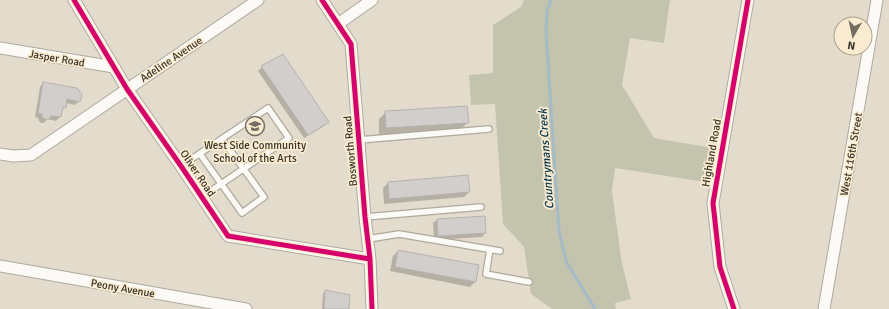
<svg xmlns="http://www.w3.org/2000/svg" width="889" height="309" viewBox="0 0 889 309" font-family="Signika,sans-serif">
<rect width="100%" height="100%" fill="#e3dccc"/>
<path fill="#c4c4ae" d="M524 0H670L664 43 630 38 622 85 654 138 718 149 712 183 615 168 612 191 622 264 631 299 615 303 616 309H552L531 294 524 247 503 224 495 104 471 105 469 75 493 73V25L521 7Z"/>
<path fill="#0003" d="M262 67 328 122 324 126 304 138 258 71Z
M43 83 79 101 75 105 66 103 65 107 61 111 60 117 56 121 47 119 44 123H41L39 121 38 118 35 117 40 87Z
M386 112 468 122 461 129 379 135V119Z
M388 183 469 192 464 197 384 204 383 188Z
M437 220 485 233 482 237 434 240 433 223Z
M398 251 475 282 470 287 390 271 393 256Z
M326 291 348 309H322L323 293Z"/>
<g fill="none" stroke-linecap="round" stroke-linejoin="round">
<path stroke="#a5bbc7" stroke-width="3" d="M551 0 547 11 546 32 559 231 566 261 595 309"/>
</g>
<path fill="#d2cecc" stroke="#b6b2b0" d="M283 54 329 122 308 135 261 66Z
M43 82 77 88 82 94 80 102 67 99 66 108 63 107 61 117 51 116 49 119H45L42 117V114L38 113Z
M467 106 469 123 386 128 385 111Z
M468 175 470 192 389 199 388 182Z
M485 216 486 233 438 236 437 219Z
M398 250 479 265 476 282 395 267Z
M325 290 350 295 349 309H324Z"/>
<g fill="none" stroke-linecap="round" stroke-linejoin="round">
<defs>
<path id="lane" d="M359 140 489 129
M200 154 242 213 264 197 222 139
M181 166 268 108 289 138 202 197
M365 217 481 207
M368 239 399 234 500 251
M490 249 486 274 529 282"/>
<path id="street" d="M74 0 127 89 181 166 228 236 370 259
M322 0 351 44 365 217 370 259 372 309
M338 24 372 0
M0 48 114 67
M0 154 13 156 31 155 258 0
M0 266 246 309
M734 309 720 267 713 203 748 0
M824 309 877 0"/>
</defs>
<use href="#lane" stroke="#afa99d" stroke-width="8"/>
<use href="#street" stroke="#afa99d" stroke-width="13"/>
<use href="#lane" stroke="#fbfaf7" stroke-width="5.5"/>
<use href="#street" stroke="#fbfaf7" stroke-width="11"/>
<defs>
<path id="cycleway" d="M74 0 127 89 181 166 228 236 370 259
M322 0 351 44 365 217 370 259 372 309
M734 309 720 267 713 203 748 0"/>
</defs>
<use href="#cycleway" stroke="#faecd0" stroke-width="8"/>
<use href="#cycleway" stroke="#d6006c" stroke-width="5"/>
</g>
<defs>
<symbol id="school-ring" viewBox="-11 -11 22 22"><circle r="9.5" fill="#faecd0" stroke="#746e62" stroke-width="1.5"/><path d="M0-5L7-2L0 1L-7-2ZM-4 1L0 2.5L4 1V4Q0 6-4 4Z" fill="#746e62"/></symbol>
</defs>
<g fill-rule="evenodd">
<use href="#school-ring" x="244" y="115" width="22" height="22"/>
</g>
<g text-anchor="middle" stroke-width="3.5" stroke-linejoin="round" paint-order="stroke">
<g font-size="11" fill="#393329" stroke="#faecd0">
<text transform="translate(57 58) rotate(10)" y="4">Jasper Road</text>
<text transform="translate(171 59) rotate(-34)" y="4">Adeline Avenue</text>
<text transform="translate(350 151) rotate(-95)" y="4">Bosworth Road</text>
<text transform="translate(711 153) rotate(-80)" y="4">Highland Road</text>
<text transform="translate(851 154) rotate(-80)" y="4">West 116th Street</text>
<text transform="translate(198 173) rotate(56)" y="4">Oliver Road</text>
<text transform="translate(123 288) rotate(10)" y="4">Peony Avenue</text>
</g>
<g font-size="11" fill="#393329" stroke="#faecd0">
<text x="255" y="149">West Side Community<tspan x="255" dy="13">School of the Arts</tspan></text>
</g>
<g font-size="12" font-style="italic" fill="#05354d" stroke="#faecd0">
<text transform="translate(546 159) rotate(-94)" y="4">Countrymans Creek</text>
</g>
</g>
<g transform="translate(853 36) rotate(189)"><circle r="19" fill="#faecd0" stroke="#ada28d"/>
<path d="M0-3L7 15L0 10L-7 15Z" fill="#746e62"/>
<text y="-6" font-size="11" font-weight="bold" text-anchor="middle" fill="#393329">N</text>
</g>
</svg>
